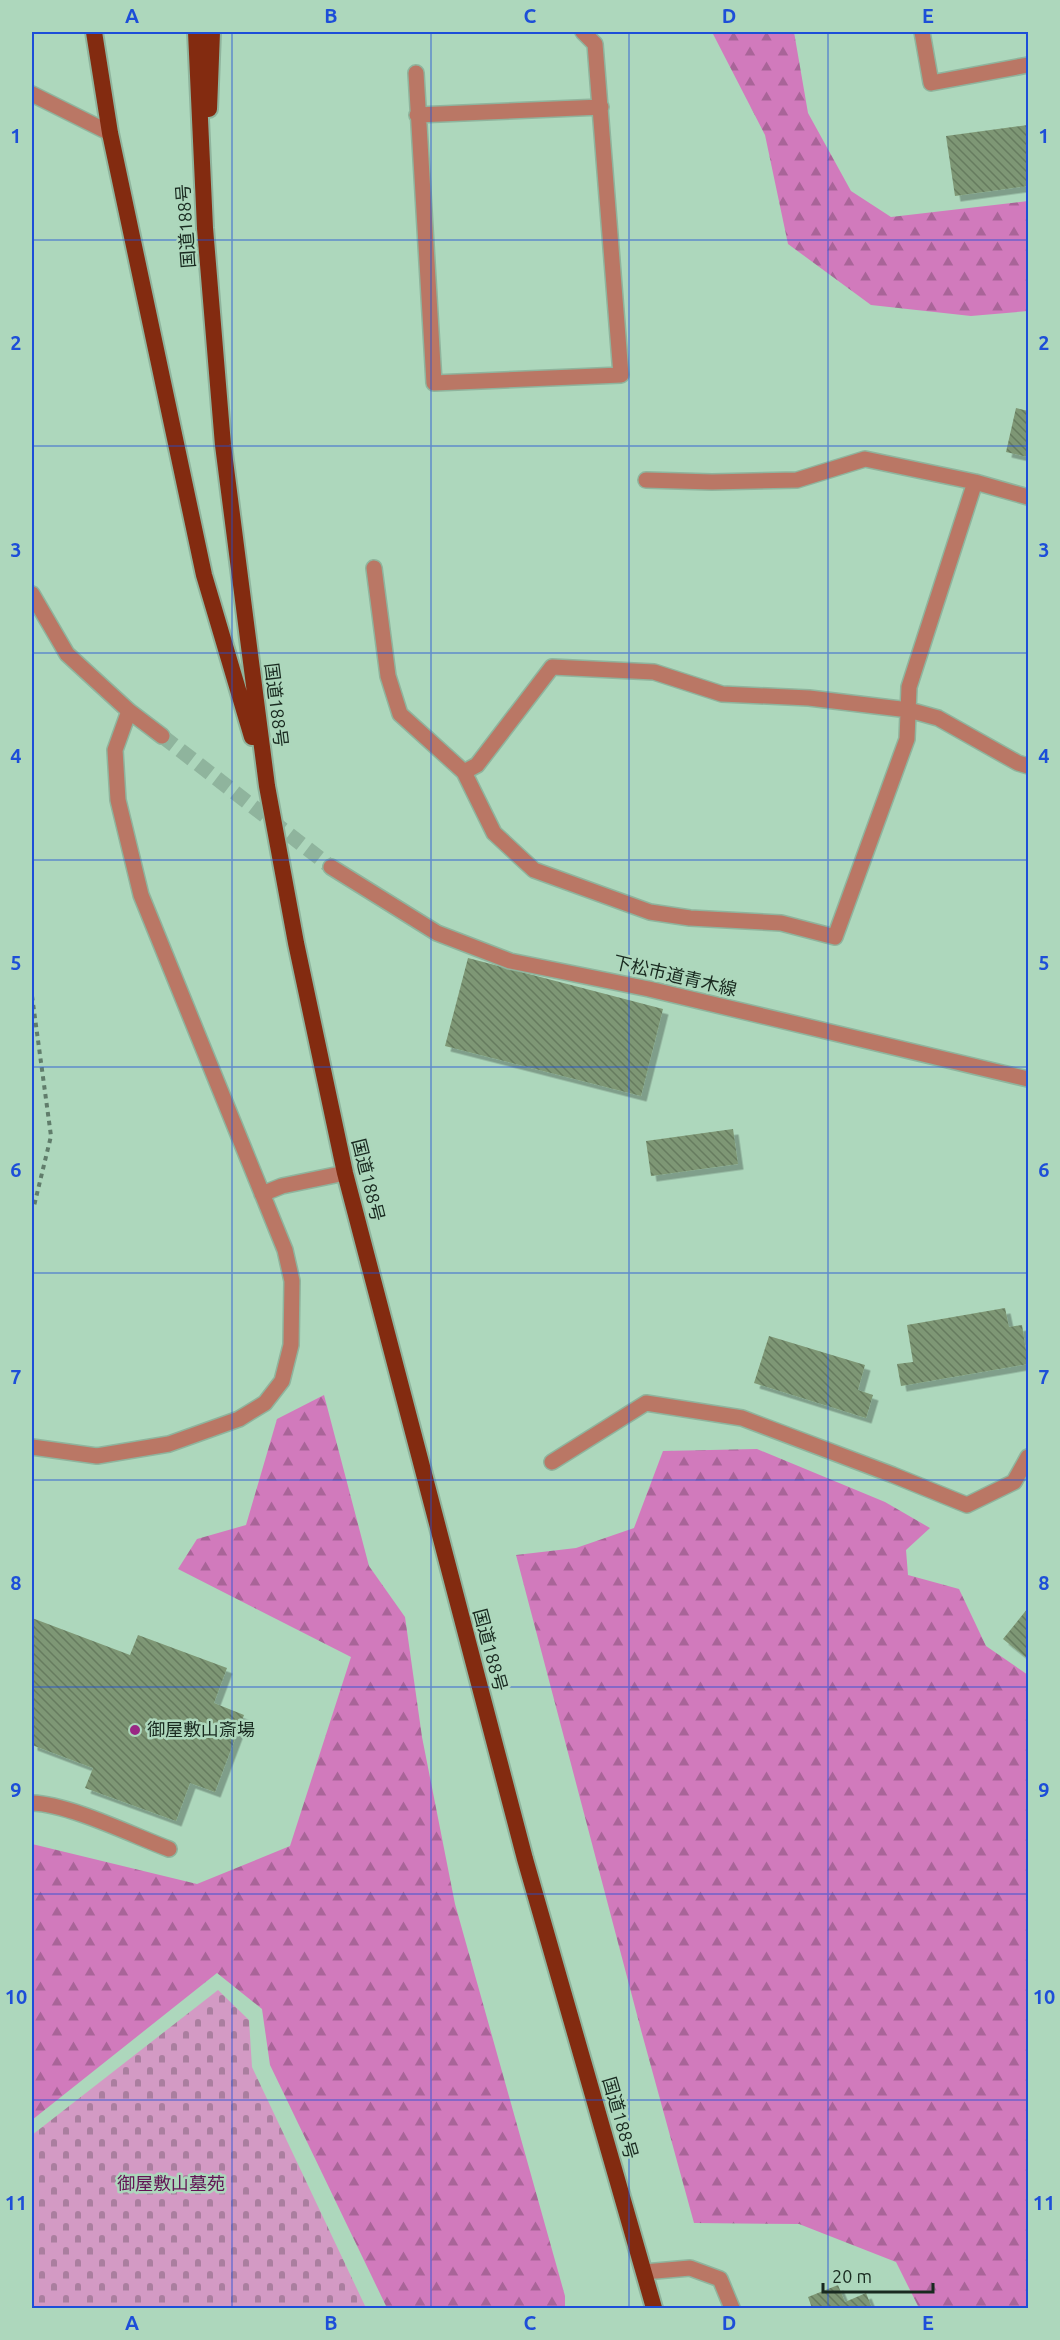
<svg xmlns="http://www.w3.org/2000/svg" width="1060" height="2340" viewBox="0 0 1060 2340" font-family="Ubuntu,'Noto Sans JP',sans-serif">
<defs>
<pattern id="forest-firs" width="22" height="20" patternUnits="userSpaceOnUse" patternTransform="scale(1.5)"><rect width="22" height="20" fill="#d17abc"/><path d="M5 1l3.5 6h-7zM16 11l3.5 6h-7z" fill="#a96498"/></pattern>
<pattern id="cemetery-stones" width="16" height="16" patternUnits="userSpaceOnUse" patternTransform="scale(1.5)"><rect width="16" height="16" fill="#d39ac4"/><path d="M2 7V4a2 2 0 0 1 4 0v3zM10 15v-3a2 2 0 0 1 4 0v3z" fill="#aa7e9f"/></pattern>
<pattern id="building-back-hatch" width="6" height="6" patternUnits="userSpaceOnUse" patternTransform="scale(1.5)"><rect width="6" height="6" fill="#7e9774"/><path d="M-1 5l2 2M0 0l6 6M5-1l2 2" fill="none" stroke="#667b5f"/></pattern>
<filter id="shadow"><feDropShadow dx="5.5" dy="5.5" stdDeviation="0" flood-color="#0004"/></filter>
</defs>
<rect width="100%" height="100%" fill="#add7bc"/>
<path fill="url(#forest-firs)" d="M712 32H794L808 113 851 191 891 217 1028 201V311L971 316 871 305 788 244 765 135Z
M324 1395 369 1566 405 1617 422 1737 455 1904 565 2296V2308H387L270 2065 262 2009 217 1973 32 2120V1844L197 1884 290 1846 351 1657 178 1569 197 1539 246 1525 277 1419Z
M757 1449 885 1502 930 1528 906 1550 908 1575 959 1589 986 1646 1028 1675V2308H919L896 2262 799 2224 694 2223 641 2030 516 1555 576 1548 634 1528 663 1451Z"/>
<path fill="url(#cemetery-stones)" d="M218 1990 249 2020 252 2067 366 2308H32V2135Z"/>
<path fill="url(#building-back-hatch)" filter="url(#shadow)" d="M1028 125V186L955 196 946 136Z
M1016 408 1028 411V457L1006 452Z
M468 958 663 1009 641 1096 445 1046Z
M733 1129 738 1164 651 1176 646 1141Z
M1005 1308 1009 1327 1022 1325 1028 1364 901 1386 897 1364 913 1362 907 1325Z
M769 1336 865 1365 858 1390 873 1395 866 1418 754 1383Z
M1028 1608V1659L1003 1639Z
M32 1618 130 1655 138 1635 227 1668 214 1703 244 1715 215 1792 190 1783 176 1821 85 1788 93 1768 32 1745Z
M838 2285 845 2302 866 2293 872 2308H812L808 2297Z"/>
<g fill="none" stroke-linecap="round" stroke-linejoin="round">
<path stroke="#8fb49d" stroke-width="15" stroke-dasharray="15 8" stroke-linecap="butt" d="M162 736 331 867"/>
<defs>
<path id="service" d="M32 1803C69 1804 132 1835 169 1849"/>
<path id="minor" d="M922 32 931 83 1028 65
M416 73 434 383 621 375 595 44 583 32
M32 94 110 133
M417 115 601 107
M646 480 712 482 797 480 865 459 975 482 1028 497
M374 568 388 676 400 714 464 772 494 833 534 870 650 912 690 918 781 923 835 937 907 739 909 687 975 482
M32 594 67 654 129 711 162 736
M464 772 477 765 552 667 654 672 722 694 809 698 909 710 938 718 1018 763 1028 766
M331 867 437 933 510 961 649 989 1028 1079
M262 1194 282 1186 345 1173
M32 1447 97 1456 169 1444 239 1419 265 1403 282 1381 291 1345 292 1281 285 1250 141 895 118 800 115 750 129 711
M552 1462 646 1403 742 1418 893 1475 967 1505 1014 1482 1028 1457
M644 2272 690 2268 720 2279 732 2308"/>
<path id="trunk" d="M94 32 110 133 204 575 252 737
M196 32 205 228 223 445 267 786 296 943 345 1173 525 1859 654 2308
M209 109 212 32"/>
</defs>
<use href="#service" stroke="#8fb49d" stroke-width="18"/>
<use href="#minor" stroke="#8fb49d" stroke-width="18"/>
<use href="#trunk" stroke="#8fb49d" stroke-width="20"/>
<path stroke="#607d6b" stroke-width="4" stroke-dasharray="4.5 4.5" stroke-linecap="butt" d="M32 996 51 1136 34 1206 32 1208"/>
<use href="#service" stroke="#ba7765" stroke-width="15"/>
<use href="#minor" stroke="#ba7765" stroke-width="15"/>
<use href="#trunk" stroke="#832b10" stroke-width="16"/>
</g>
<path fill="none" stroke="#1d4ed8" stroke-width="1.5" stroke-opacity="0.55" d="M232 32V2308M431 32V2308M629 32V2308M828 32V2308M32 240H1028M32 446H1028M32 653H1028M32 860H1028M32 1067H1028M32 1273H1028M32 1480H1028M32 1687H1028M32 1894H1028M32 2100H1028"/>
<circle fill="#992784" stroke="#add7bc" stroke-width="2" cx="135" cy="1730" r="6"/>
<g text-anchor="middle" stroke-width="5" stroke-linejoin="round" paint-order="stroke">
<g font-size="18" fill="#192a20" stroke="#add7bc">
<text transform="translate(186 226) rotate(-94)" y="6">国道188号</text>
<text transform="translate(276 705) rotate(83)" y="6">国道188号</text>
<text transform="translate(675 976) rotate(13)" y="6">下松市道青木線</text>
<text transform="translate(368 1180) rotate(76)" y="6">国道188号</text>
<text transform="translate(490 1650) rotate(75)" y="6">国道188号</text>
<text transform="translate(620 2118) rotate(74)" y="6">国道188号</text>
</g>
<g font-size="18" fill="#192a20" stroke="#add7bc" text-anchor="start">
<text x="147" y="1736">御屋敷山斎場</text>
</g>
<g font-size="18" fill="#621354" stroke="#add7bc">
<text x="171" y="2190">御屋敷山墓苑</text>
</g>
</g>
<rect width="1060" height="2340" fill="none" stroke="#add7bc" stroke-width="66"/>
<path d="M823 2283v9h110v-9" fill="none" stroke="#192a20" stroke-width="3"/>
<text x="832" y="2283" font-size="18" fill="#192a20" stroke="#add7bc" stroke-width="4.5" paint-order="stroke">20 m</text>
<rect x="33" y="33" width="994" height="2274" fill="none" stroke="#1d4ed8" stroke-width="2"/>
<g font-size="20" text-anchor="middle" font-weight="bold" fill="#1d4ed8">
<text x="132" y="23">A</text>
<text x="331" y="23">B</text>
<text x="530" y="23">C</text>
<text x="729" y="23">D</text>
<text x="928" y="23">E</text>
<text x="16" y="143">1</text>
<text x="1044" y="143">1</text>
<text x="16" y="350">2</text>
<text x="1044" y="350">2</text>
<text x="16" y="557">3</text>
<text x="1044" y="557">3</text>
<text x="16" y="763">4</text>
<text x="1044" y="763">4</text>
<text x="16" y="970">5</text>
<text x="1044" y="970">5</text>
<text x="16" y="1177">6</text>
<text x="1044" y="1177">6</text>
<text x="16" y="1384">7</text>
<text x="1044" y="1384">7</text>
<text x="16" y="1590">8</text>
<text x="1044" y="1590">8</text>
<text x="16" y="1797">9</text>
<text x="1044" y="1797">9</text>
<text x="16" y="2004">10</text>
<text x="1044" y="2004">10</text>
<text x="16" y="2210">11</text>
<text x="1044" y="2210">11</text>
<text x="132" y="2330">A</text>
<text x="331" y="2330">B</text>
<text x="530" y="2330">C</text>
<text x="729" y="2330">D</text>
<text x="928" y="2330">E</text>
</g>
</svg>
